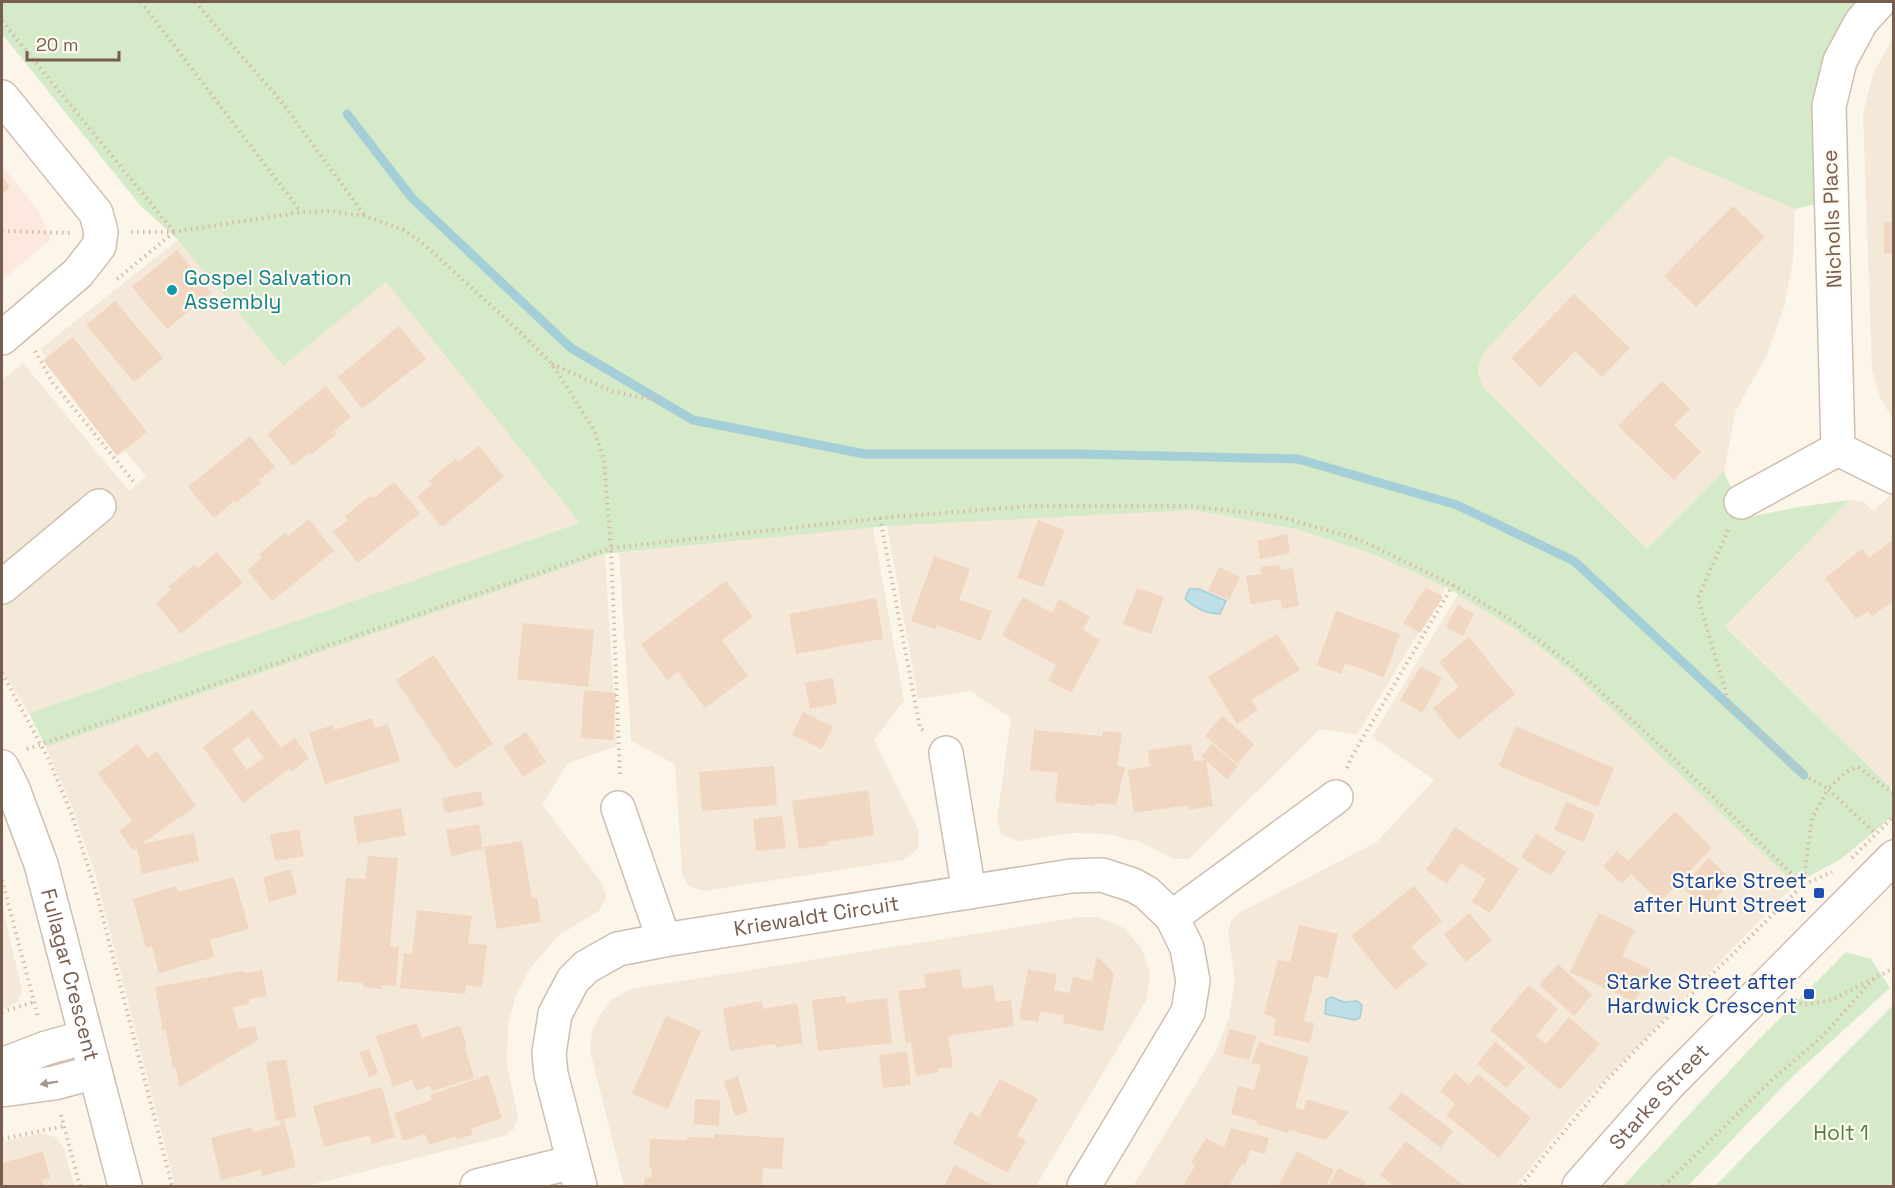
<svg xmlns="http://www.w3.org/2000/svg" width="1895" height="1188" viewBox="0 0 1895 1188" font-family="'Space Grotesk',sans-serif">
<rect width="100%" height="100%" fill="#fcf6ea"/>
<path fill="#f4e8d8" d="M1893 38V419L1881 400 1872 370 1863 114 1873 74Z
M1670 156 1795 209 1793 261 1784 307 1766 357 1736 410 1724 471 1647 549 1485 389 1479 379 1477 368 1484 352Z
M178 240 283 365 386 282 581 524 29 713 2 671V380L23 363 129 491 146 476 40 349Z
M1893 492V783L1890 787 1725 625 1849 500 1863 502 1874 511Z
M1117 506 1192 510 1296 529 1375 555 1446 587 1357 735 1320 729 1189 859H1174L1140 842 1107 834 1075 833 1018 841 1001 834 997 819 1011 718 970 691 918 699 887 526Z
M873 527 904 701 874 740 919 831 918 849 904 860 704 891 688 886 682 873 675 764 631 741 619 553Z
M605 554 617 746 568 763 542 805 602 883 606 897 600 910 558 936 529 970 516 996 508 1024 507 1066 518 1115 514 1129 504 1136 307 1186H175L96 877 74 811 46 747Z
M1458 594 1518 631 1571 671 1795 884 1580 1106 1516 1186H1133L1217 1049 1229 1017 1235 980 1228 934 1231 921 1239 913 1377 842 1434 780 1372 737Z
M2 904 22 991 18 1001 9 1007 2 1009Z
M1080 917H1098L1124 928 1142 949 1150 973 1147 999 1036 1186H624L590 1051 592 1031 601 1013 613 999 631 989Z
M41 1133 55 1137 64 1148 74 1186H2V1142Z"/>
<path fill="#fce8de" d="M2 165 39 212 51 239 2 280Z"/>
<path fill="#d5eac8" d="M2 2H1879L1840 61 1832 200 1795 209 1670 156 1484 352C1477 369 1475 373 1485 389L1647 549 1724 471C1730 488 1740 501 1748 517L1799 507 1849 500 1725 626 1890 787 1893 798V816L1841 859 1795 884 1571 671 1518 631 1446 587 1375 555 1296 529 1192 510 887 526 605 554 46 747 29 713 580 523 386 282 283 366 178 240 140 205 2 34Z
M1846 952 1871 959 1890 988 1792 1077 1688 1186H1623L1759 1039Z
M1893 1005V1186H1715Z"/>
<path fill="#bedfe6" stroke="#a4ced8" stroke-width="1.5" d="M1189 589H1199L1226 601 1220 614C1207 614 1195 608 1185 599Z
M1331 997 1344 1002 1357 1001 1362 1005 1360 1018 1355 1020 1325 1014 1326 1000Z"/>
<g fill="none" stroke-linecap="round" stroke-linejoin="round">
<path stroke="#a4ced8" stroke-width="9" d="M347 114 412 198 571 348 693 420 865 454H1078L1298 459 1457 505 1574 561 1804 775"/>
</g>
<path fill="#f1d6c2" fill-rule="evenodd" d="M2 176 10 187 2 194Z
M1891 203H1894V253H1884V222H1892Z
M1733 206 1765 237 1696 307 1664 276Z
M177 250 211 293 167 329 132 287Z
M1574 294 1630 348 1602 377 1575 351 1540 387 1511 358Z
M115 301 163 358 134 382 86 325Z
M399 326 426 359 362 409 338 377Z
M73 337 147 432 117 456 43 360Z
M1662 381 1690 409 1674 425 1701 452 1674 480 1618 426Z
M326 386 351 417 334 431 337 434 312 454 310 452 293 466 267 434Z
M250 436 275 467 259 480 261 483 236 503 234 501 214 518 188 487Z
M479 446 504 477 442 527 417 497 432 484 429 481 455 459 458 462Z
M394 482 420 513 358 563 333 532 348 520 345 516 371 495 374 498Z
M309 519 334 551 272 601 247 570 262 558 259 554 285 533 288 536Z
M1038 520 1065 530 1043 587 1017 578Z
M1287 534 1290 553 1260 559 1257 541Z
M1894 539V600L1872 616 1868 611 1856 619 1825 578 1862 549 1869 558Z
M217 552 243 583 181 634 156 603 171 590 168 587 194 565 197 569Z
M934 556 970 569 959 600 992 611 981 641 937 625 935 629 911 621Z
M1279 565 1280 570 1293 568 1299 606 1282 609 1280 599 1251 604 1246 576 1261 574V567Z
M1219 567 1240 577 1229 600 1208 591Z
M726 581 753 617 722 640 748 676 705 708 678 672 667 680 641 644Z
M1426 587 1443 597 1420 633 1403 623Z
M1137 588 1164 597 1151 634 1123 624Z
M1023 597 1052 613 1059 599 1090 617 1083 630 1100 640 1071 693 1048 680 1056 665 1002 635Z
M876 598 883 639 796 654 789 614Z
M1458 605 1474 614 1463 636 1446 627Z
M1336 611 1400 634 1384 677 1345 663 1341 674 1317 665Z
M523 623 594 630 588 687 517 679Z
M1277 634 1300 670 1251 700 1258 710 1237 724 1208 677Z
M1469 637 1515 694 1458 740 1433 708 1459 687 1439 662Z
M434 655 493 744 455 769 396 680Z
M1421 666 1442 678 1422 713 1400 700Z
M833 678 837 704 810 709 805 683Z
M584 690 616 693 613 740 581 738Z
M253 710 281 748 295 738 309 758 291 772 289 769 243 803 203 747ZM248 737 264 758 247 770 232 749Z
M803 712 833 727 822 749 792 735Z
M1222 716 1254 744 1238 764 1205 736Z
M372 718 375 728 388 724 400 761 325 784 309 733 333 725 334 730Z
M1516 726 1614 768 1598 807 1499 766Z
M1034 730 1102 736 1103 731 1122 733 1117 766 1125 767 1116 805 1095 803V806L1055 802 1058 773 1030 770Z
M526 732 546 762 523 777 503 747Z
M138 744 148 758 157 751 196 806 141 844 194 833 199 861 142 874 137 848 133 850 119 831 132 821 98 773Z
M1191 744 1194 761 1205 760 1201 757 1212 744 1238 766 1227 779 1206 761 1213 806 1189 810 1188 805 1134 813 1128 770 1150 766 1148 750Z
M774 766 777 805 702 811 699 772Z
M868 790 874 835 827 842 828 845 799 849 792 801Z
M481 791 484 806 445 813 442 798Z
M1566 802 1595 814 1584 842 1554 830Z
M401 808 406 835 358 844 353 817Z
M1675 811 1712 848 1660 902 1631 874 1622 884 1603 866 1617 851 1628 861Z
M782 816 786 848 756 851 753 819Z
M479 824 483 849 451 856 446 830Z
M1455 827 1519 869 1490 913 1472 902 1486 879 1461 863 1447 884 1426 870Z
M299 829 304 856 275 861 270 835Z
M1536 833 1566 852 1551 876 1521 857Z
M522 841 532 898H537L541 922 497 929 484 847Z
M368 856 398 858 390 946 399 947 396 986 382 985V989L363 987V983L337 981 346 878 365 879Z
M1709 858 1733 881 1705 909 1682 886Z
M291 869 297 894 269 902 263 877Z
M234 877 249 929 210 940 214 957 159 973 152 946 146 948 133 899 176 886 178 892Z
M1414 886 1442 921 1411 946 1427 965 1395 990 1351 936Z
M417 910 472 916 468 943 487 945 482 987 466 985 465 994 400 988 404 953 412 954Z
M1469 913 1492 940 1466 962 1444 935Z
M1599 913 1635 930 1622 956 1650 969 1635 1002 1570 972Z
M1299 925 1338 934 1328 978 1315 975 1304 1021 1314 1023 1310 1043 1273 1035 1276 1018 1264 1014 1278 960 1290 962Z
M1097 956 1114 973 1103 1031 1063 1023 1064 1015 1040 1011 1038 1022 1019 1019 1028 969 1057 974 1054 990 1070 993 1073 977 1092 981Z
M1558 964 1592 995 1574 1016 1539 985Z
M960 969 963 989 993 985 996 1002 1011 1000 1014 1026 948 1036 953 1067 938 1069 939 1072 916 1076 911 1042 906 1043 898 991 926 988 924 974Z
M262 970 267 996 249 999V1004L233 1007 238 1029 255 1026 258 1040 179 1087 176 1068 173 1069 166 1030 163 1031 155 987 243 971 244 973Z
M1529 985 1558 1009 1536 1036 1546 1044 1569 1017 1600 1044 1560 1090 1490 1030Z
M845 996 846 1003 887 998 892 1043 818 1051 812 1000Z
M762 1001 763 1009 797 1003 803 1043 776 1048 775 1044 730 1051 723 1008Z
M666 1016 701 1031 668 1109 632 1094Z
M417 1023 422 1038 460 1026 467 1046 465 1047 474 1078 433 1091 430 1086 416 1091 412 1080 393 1087 376 1036Z
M1229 1029 1256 1036 1249 1060 1223 1054Z
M1259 1042 1309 1057 1295 1107 1304 1110 1306 1099 1349 1112 1326 1140 1289 1130 1288 1133 1257 1124V1121L1231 1114 1238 1086 1254 1090 1261 1065 1252 1063Z
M1495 1042 1525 1067 1507 1088 1477 1064Z
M369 1049 378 1073 369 1077 359 1052Z
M907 1051 911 1085 883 1088 879 1055Z
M286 1059 296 1117 276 1121 266 1062Z
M1455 1073 1469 1085 1478 1074 1531 1118 1499 1158 1446 1115 1455 1104 1440 1091Z
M488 1075 502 1118 471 1129 473 1134 457 1140 455 1136 429 1145 425 1134 403 1141 394 1113 432 1100 430 1095Z
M738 1076 748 1112 735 1116 724 1081Z
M1000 1079 1038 1099 1017 1136 1026 1141 1007 1173 953 1143 970 1112 979 1117Z
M382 1087 395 1137 372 1144 370 1135 324 1147 313 1106Z
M1401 1092 1453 1131 1441 1148 1389 1109Z
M695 1099 720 1100 719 1126 694 1124Z
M284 1120 296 1167 262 1176 261 1170 221 1180 211 1138 252 1127 253 1132 281 1125 280 1122Z
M1231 1128 1269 1138 1265 1154 1250 1150 1245 1165 1242 1164 1229 1186H1183L1195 1166 1191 1163 1206 1138 1224 1148Z
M714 1134 784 1138 782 1169 763 1168 762 1186H644L645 1177 651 1178 652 1168H649L650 1139 687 1140V1137L714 1138Z
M1406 1141 1464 1186H1394L1380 1175Z
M1297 1151 1334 1170 1326 1186H1278Z
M43 1152 50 1178 42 1180 44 1186H2V1163Z
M955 1165 992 1185 991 1186H944Z
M1338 1168 1366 1182 1364 1186H1328Z"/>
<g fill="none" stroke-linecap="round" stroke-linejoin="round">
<defs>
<g id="minor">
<path d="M2 97 96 213 101 232 99 246 78 273 2 338"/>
<path d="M1838 449 1894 477"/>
<path d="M1741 502 1838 449 1829 106 1840 61 1861 22 1879 2"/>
<path d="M2 587 99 506"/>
<path d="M946 753 969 892"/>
<path id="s1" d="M2 767 13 789 41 864 125 1186"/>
<path id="s2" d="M618 808 664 940 1071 876 1102 875 1133 885 1147 893 1172 917"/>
<path d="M2 1065 46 1048 86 1037"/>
<path d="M2 1090 54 1083 95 1072"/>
<path d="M477 1186 573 1162"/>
<path d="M580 1186 551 1074 549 1053 555 1014 573 980 586 967 618 949 664 940"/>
<path d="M1084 1186 1188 1012 1193 981 1187 948 1172 917 1336 797"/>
<path id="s3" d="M1579 1186 1667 1086 1894 857"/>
</g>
</defs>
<use href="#minor" stroke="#cfbeaf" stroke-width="36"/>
<path stroke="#d7baa4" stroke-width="4" stroke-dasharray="1.5 4.5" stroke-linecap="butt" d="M141 2 301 212
M195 2 284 105 365 216
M2 21 174 232
M2 231 70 233
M131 232H174L301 212 329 211 365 216 404 230 426 246 521 333 552 364 594 430 604 460 611 548 620 777
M117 279 174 232
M35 351 53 383 134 482
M552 364 614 392 662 401
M880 518 920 728 924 731
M1728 530 1698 598 1730 706 1804 775 1828 789 1846 772 1858 767 1894 794
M2 673 48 758 71 812 98 899 172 1186
M27 749 611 548 880 518 1031 506H1189L1277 516 1358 539 1453 585 1514 622 1570 664 1664 749 1803 885 1812 818 1828 789 1876 834
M1347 768 1351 758 1453 585
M2 880 38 1017
M1795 1000 1803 1005 1832 1000 1894 968
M2 1012 34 1002
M61 1115 80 1186
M2 1139 64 1126
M1521 1186 1543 1157 1605 1082 1657 1028 1803 885 1832 872
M1664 1186 1773 1079 1822 1037 1874 978"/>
<use href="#minor" stroke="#fff" stroke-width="33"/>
<path stroke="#d7baa4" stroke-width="4" stroke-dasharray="1.5 4.5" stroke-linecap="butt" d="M1852 858 1894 816"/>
</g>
<defs><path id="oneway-solid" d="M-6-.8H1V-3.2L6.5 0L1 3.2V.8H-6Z" transform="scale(1.5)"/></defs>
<use fill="#a7968b" href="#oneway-solid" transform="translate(49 1083) rotate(171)"/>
<circle fill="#0f9aa8" stroke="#fffaf0" stroke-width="2" cx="172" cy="290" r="6"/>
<g fill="#1a4fb4" stroke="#fffaf0" stroke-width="2">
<rect x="1813" y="887" width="12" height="12" rx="3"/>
<rect x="1803" y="988" width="12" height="12" rx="3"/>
</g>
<g text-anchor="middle" stroke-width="4.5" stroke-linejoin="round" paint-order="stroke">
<g font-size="21" fill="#775d4d" stroke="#fffaf0">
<text transform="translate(1832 219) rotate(-92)" y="7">Nicholls Place</text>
<text dy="7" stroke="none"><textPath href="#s2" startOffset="294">Kriewaldt Circuit</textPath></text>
<text dy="7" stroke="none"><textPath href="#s1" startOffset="219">Fullagar Crescent</textPath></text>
<text dy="7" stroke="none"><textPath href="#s3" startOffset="120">Starke Street</textPath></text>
</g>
<g font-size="21" fill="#0d838f" stroke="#fffaf0" text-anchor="start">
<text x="184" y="285">Gospel Salvation<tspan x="184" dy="24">Assembly</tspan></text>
</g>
<g font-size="21" fill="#164399" stroke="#fffaf0" text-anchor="end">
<text x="1807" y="888">Starke Street<tspan x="1807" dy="24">after Hunt Street</tspan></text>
<text x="1797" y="989">Starke Street after<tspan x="1797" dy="24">Hardwick Crescent</tspan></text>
</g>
<g font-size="21" fill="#547d44" stroke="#fffaf0">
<text x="1841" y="1140">Holt 1</text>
</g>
</g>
<rect width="1895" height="1188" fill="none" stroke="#775d4d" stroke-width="6"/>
<path d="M27 51v9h92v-9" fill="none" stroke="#775d4d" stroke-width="3"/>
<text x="36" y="51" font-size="18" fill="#775d4d" stroke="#fffaf0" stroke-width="4.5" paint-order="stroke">20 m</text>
</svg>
